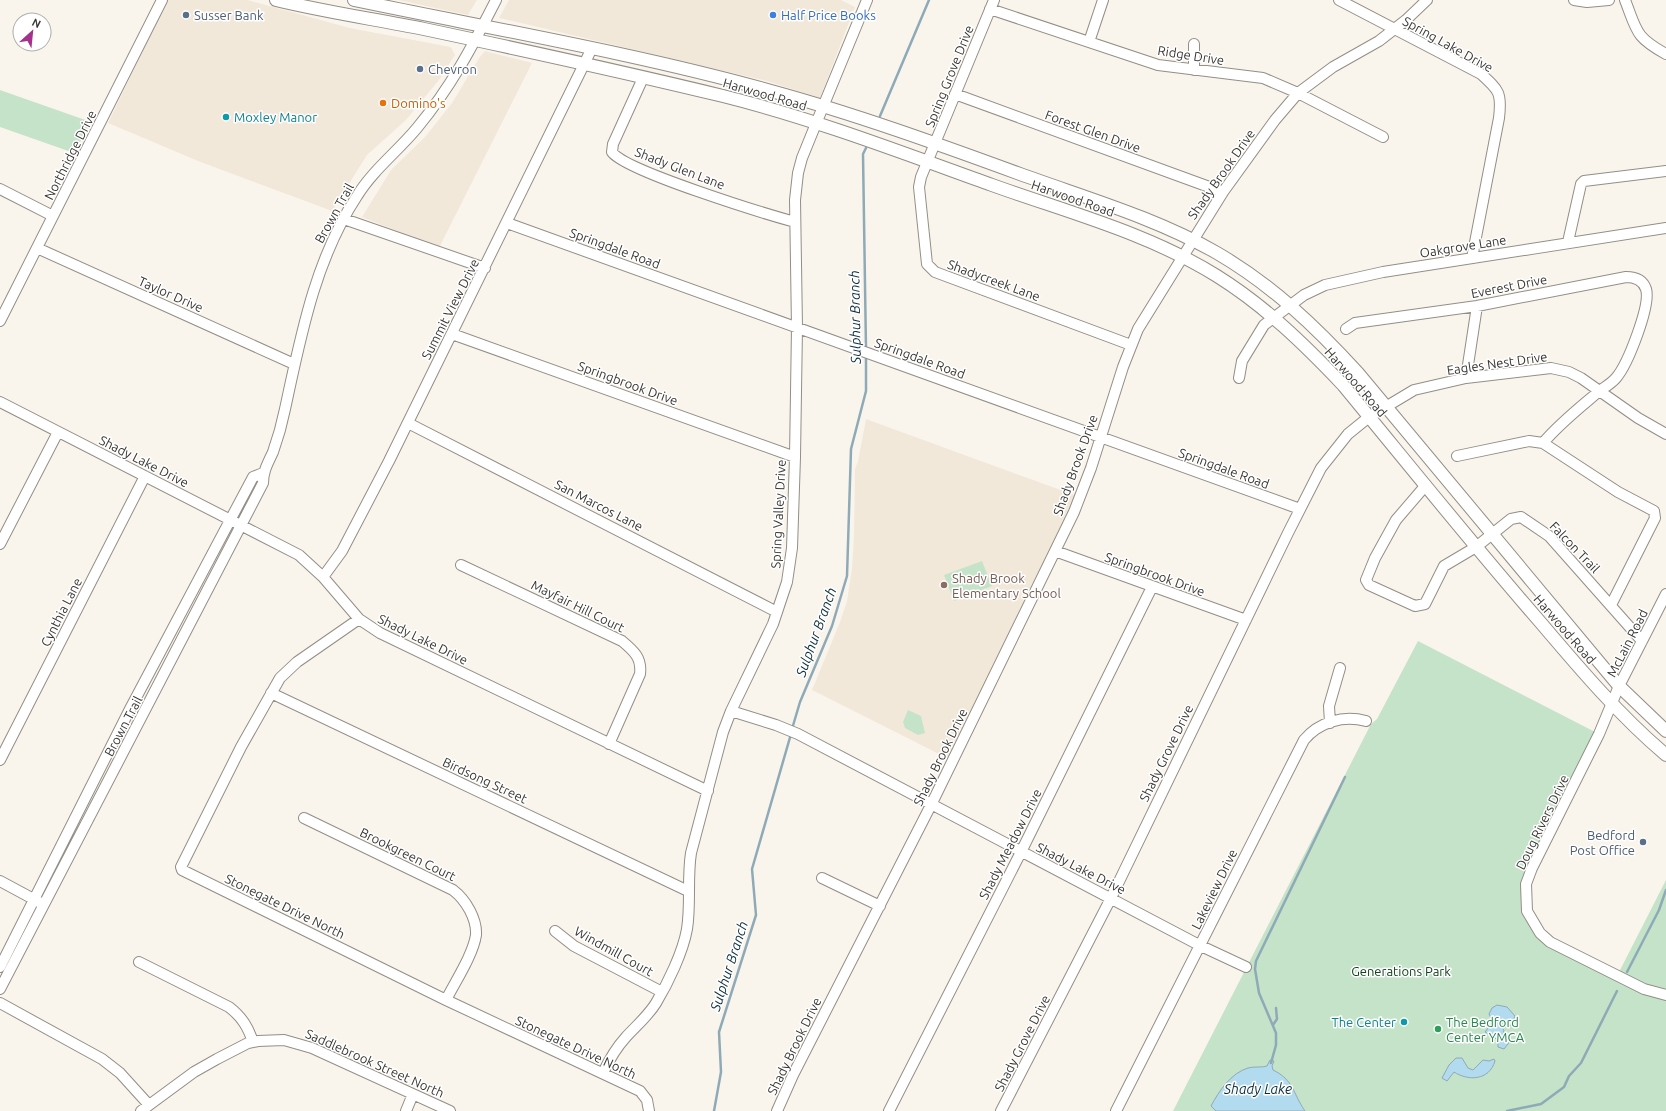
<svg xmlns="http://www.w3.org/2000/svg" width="1666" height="1111" viewBox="0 0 1666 1111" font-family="Ubuntu,sans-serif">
<rect width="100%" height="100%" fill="#faf5ec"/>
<path fill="#f2e8da" d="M167 0H248L350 28 451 47 455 55 439 80 406 120 367 155 332 211 198 161 108 123Z
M398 0H477L468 15Z
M509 0H841L855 7 820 98 767 81 499 18Z
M485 51 532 63 439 248 362 217 391 170 425 137 452 103 479 58Z
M866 419 1080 497 953 761 812 690 840 622 847 601 852 568 854 536 855 469 858 461Z"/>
<path fill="#c5e3c8" d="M0 90 91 122 74 153 0 127Z
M982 561 992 586 954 601 944 575Z
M1418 641 1599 734 1532 868 1526 898 1540 933 1617 976 1666 880V1111H1173L1371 724 1377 719Z
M908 710 921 716 925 733 918 735 905 728 903 722Z"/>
<path fill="#b3dbef" stroke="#8eaab7" d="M1497 1005 1507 1007 1515 1016 1512 1024 1507 1028 1504 1026 1502 1028 1504 1030 1503 1035 1511 1040 1504 1049 1498 1047V1040L1485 1032 1493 1022 1489 1014 1492 1008Z
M1456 1058H1462L1468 1068 1473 1070 1483 1060 1489 1061 1494 1059 1495 1061C1489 1081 1468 1081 1454 1072L1447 1081 1442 1078 1449 1065Z
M1270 1060 1274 1061 1272 1066 1273 1070C1294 1080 1293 1094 1305 1111H1216L1211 1106C1219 1091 1231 1073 1248 1068 1255 1066 1261 1068 1267 1066Z"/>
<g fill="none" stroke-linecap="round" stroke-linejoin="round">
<path stroke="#8eaab7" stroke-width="2.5" d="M880 116 929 0
M866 148 863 154 866 349
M792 729 800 702 832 626 847 576 851 449 866 391V356
M1627 972 1659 910 1666 890
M1273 1025 1277 1019 1276 1008
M1271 1063 1276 1045V1033L1259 993 1255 969 1256 961 1345 777
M714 1111 721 1072 719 1032 756 915 752 869 791 734
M1507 1111 1541 1104 1564 1087 1569 1076 1581 1063 1617 991"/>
<defs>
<path id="minor" d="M994 0 921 177 919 187 927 264 935 272 1131 345
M1339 0 1481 74C1499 90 1502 93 1499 118L1472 258
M1574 0 1587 2 1609 0
M1625 0C1637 31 1635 37 1666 54
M990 9 1158 65 1263 78 1298 93 1383 137
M1089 42 1103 0
M1194 44V70
M643 78 613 144 612 152C625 171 766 214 795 222
M955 94 1223 192
M0 189 53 216
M344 219 485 268
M507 223 1300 509
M1568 242 1581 184 1584 181 1666 171
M37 248 294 364
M0 321 162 0
M1346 329 1355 323 1477 306 1626 277C1635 277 1643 280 1646 289 1651 305 1628 364 1616 378 1611 384 1603 388 1597 393 1578 409 1559 424 1543 443L1529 441 1457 456
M452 334 795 457
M1239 378 1242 361 1264 325 1304 295 1325 285 1383 272 1666 228
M1466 378 1477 306
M0 402 299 555 323 577 359 619 380 633 708 791
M408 423 777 612
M1543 443 1618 492 1654 511 1655 518 1611 605
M1426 485 1396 520 1375 558 1366 580 1369 585 1415 606 1425 604 1444 566 1476 547 1511 519 1521 517 1549 536 1642 641
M0 544 58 432
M1055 551 1246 620
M461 565 622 641C634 651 642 658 640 674L609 744
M323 577 342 551 389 461 592 48
M1666 594 1619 686 1599 734 1532 868 1526 884 1527 911 1540 933 1550 942 1644 989 1666 995
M359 619 297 662 280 678 241 747 181 867 182 870 446 1000 640 1091 647 1100 649 1111
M271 693 688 891
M731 711 776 725 798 734 1201 946 1246 967
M1330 723 1329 706 1340 668
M0 760 145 476
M304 818 453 890C466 900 477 919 476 935 473 955 455 982 446 1000
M822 878 880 906
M0 881 39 902
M555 931 574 946 662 992
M139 962 229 1007C242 1017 248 1027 253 1042
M0 967 130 709 253 477 263 473
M0 989 263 483C263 471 268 463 273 452 278 438 282 424 285 409 301 335 315 260 357 196 373 170 398 151 417 128 451 87 472 47 496 0
M0 1003 102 1059 120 1073 149 1105
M603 1073C609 1060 616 1048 626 1037 637 1025 648 1016 656 1003 668 983 683 952 687 929 691 904 687 878 691 853L723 732 731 711 773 624 787 582 792 548 795 457 797 327 795 200 798 173 802 158 813 131 867 0
M141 1111 194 1072 217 1059 248 1043 258 1041 284 1040 312 1048 450 1111
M406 1111 413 1094
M777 1111 793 1075 932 803 1074 512 1091 468 1123 367 1138 329 1223 192 1275 120 1298 93 1333 67 1379 41 1406 20 1427 0
M889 1111 1021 852 1152 587
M1001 1111 1111 898 1288 533 1321 468 1348 434 1369 417 1414 390 1466 378 1551 368 1569 372 1581 378 1638 418 1666 434
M1116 1111 1304 740C1319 722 1343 715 1366 721"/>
<path id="major" d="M276 0C325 12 374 19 424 29 523 50 624 72 723 96 815 119 903 153 992 185 1067 212 1148 233 1217 276 1265 306 1304 344 1343 385 1409 465 1473 545 1541 623 1580 669 1620 716 1666 755
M354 0C493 29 634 53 771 91 855 114 938 144 1020 174 1086 198 1156 218 1217 253 1272 285 1316 327 1358 373L1619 686 1666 731"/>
</defs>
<use href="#minor" stroke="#938e86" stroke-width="12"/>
<use href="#major" stroke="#938e86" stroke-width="14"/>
<use href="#minor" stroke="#fff" stroke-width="10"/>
<use href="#major" stroke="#fff" stroke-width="12"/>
</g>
<g fill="#5c6f8a" stroke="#fff" stroke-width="1.5">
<circle cx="186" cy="15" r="4"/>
<circle cx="420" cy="69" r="4"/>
<circle cx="1643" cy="842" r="4"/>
</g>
<circle fill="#3f7fe0" stroke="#fff" stroke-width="1.5" cx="773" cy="15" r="4"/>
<circle fill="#e8710a" stroke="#fff" stroke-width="1.5" cx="383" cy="103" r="4"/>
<g fill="#0f9aa8" stroke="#fff" stroke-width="1.5">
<circle cx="226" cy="117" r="4"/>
<circle cx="1404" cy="1022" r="4"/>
</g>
<circle fill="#8d6e63" stroke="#fff" stroke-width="1.5" cx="944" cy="585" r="4"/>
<circle fill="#2e9e5b" stroke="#fff" stroke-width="1.5" cx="1438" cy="1029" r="4"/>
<g text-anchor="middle" stroke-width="3" stroke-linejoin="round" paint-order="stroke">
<g font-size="13" fill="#4e5e75" stroke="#fff" text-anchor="start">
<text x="194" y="20">Susser Bank</text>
<text x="428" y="74">Chevron</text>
<text x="1635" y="840" text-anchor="end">Bedford<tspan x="1635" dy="15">Post Office</tspan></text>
</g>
<g font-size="13" fill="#366cbe" stroke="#fff" text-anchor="start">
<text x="781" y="20">Half Price Books</text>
</g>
<g font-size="13" fill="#393734" stroke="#fff">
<text transform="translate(1448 44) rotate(29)" y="5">Spring Lake Drive</text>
<text transform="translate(1191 55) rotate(9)" y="5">Ridge Drive</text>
<text transform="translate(949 76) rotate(-68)" y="5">Spring Grove Drive</text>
<text transform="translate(765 94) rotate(16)" y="5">Harwood Road</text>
<text transform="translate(1093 131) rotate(20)" y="5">Forest Glen Drive</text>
<text transform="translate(70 155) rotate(-63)" y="5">Northridge Drive</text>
<text transform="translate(680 168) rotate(21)" y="5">Shady Glen Lane</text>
<text transform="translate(1221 174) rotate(-55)" y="5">Shady Brook Drive</text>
<text transform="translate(1073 198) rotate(19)" y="5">Harwood Road</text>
<text transform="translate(334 213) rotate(-61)" y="5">Brown Trail</text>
<text transform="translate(1463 246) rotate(-9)" y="5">Oakgrove Lane</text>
<text transform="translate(615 248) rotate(20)" y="5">Springdale Road</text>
<text transform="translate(994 280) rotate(20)" y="5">Shadycreek Lane</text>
<text transform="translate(1509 286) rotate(-11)" y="5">Everest Drive</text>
<text transform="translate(171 294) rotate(24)" y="5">Taylor Drive</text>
<text transform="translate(450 309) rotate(-63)" y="5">Summit View Drive</text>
<text transform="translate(920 358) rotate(20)" y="5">Springdale Road</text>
<text transform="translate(1497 363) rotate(-8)" y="5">Eagles Nest Drive</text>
<text transform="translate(1356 382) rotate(49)" y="5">Harwood Road</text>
<text transform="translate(628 383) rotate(20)" y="5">Springbrook Drive</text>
<text transform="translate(144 461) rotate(27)" y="5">Shady Lake Drive</text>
<text transform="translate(1075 465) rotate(-70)" y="5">Shady Brook Drive</text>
<text transform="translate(1224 468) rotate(20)" y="5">Springdale Road</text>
<text transform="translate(599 505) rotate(27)" y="5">San Marcos Lane</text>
<text transform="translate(778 514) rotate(-87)" y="5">Spring Valley Drive</text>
<text transform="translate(1575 547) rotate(46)" y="5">Falcon Trail</text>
<text transform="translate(1155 574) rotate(20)" y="5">Springbrook Drive</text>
<text transform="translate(578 606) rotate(26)" y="5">Mayfair Hill Court</text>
<text transform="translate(61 612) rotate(-63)" y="5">Cynthia Lane</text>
<text transform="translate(1565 629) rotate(49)" y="5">Harwood Road</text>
<text transform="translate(423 639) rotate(26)" y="5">Shady Lake Drive</text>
<text transform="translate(1627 643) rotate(-63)" y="5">McLain Road</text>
<text transform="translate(123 726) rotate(-62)" y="5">Brown Trail</text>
<text transform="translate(1166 753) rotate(-64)" y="5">Shady Grove Drive</text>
<text transform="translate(940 757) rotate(-64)" y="5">Shady Brook Drive</text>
<text transform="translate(485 780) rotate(25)" y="5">Birdsong Street</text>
<text transform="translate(1542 822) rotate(-64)" y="5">Doug Rivers Drive</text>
<text transform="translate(1010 844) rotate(-63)" y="5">Shady Meadow Drive</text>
<text transform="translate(408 854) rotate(26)" y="5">Brookgreen Court</text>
<text transform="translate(1081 868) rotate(27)" y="5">Shady Lake Drive</text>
<text transform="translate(1214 889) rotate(-64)" y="5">Lakeview Drive</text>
<text transform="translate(285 906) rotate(26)" y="5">Stonegate Drive North</text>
<text transform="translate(614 951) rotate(29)" y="5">Windmill Court</text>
<text transform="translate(1022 1043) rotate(-63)" y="5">Shady Grove Drive</text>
<text transform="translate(794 1046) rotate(-64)" y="5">Shady Brook Drive</text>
<text transform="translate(576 1047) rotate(25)" y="5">Stonegate Drive North</text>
<text transform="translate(375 1063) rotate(24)" y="5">Saddlebrook Street North</text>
</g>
<g font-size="13" fill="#c56008" stroke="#fff" text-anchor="start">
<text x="391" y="108">Domino's</text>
</g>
<g font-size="13" fill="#0d838f" stroke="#fff" text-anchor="start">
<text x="234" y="122">Moxley Manor</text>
<text x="1396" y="1027" text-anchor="end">The Center</text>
</g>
<g font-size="13" fill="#785e54" stroke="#fff" text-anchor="start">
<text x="952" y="583">Shady Brook<tspan x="952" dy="15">Elementary School</tspan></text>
</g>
<g font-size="13" fill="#13421e" stroke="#fff">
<text x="1401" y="976">Generations Park</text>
</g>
<g font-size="13" fill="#27864d" stroke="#fff" text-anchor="start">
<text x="1446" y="1027">The Bedford<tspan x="1446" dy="15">Center YMCA</tspan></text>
</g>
<g font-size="14" font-style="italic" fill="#0d303f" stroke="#fff">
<text transform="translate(855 317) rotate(-91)" y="5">Sulphur Branch</text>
<text transform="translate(816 632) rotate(-70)" y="5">Sulphur Branch</text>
<text transform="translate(729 966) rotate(-72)" y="5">Sulphur Branch</text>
<text x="1258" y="1094">Shady Lake</text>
</g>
</g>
<g transform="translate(32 32) rotate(27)"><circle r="19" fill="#ffffff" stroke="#b0afae"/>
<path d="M0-3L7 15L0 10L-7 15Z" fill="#a4318c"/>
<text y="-6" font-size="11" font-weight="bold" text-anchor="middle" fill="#393734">N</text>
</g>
</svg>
